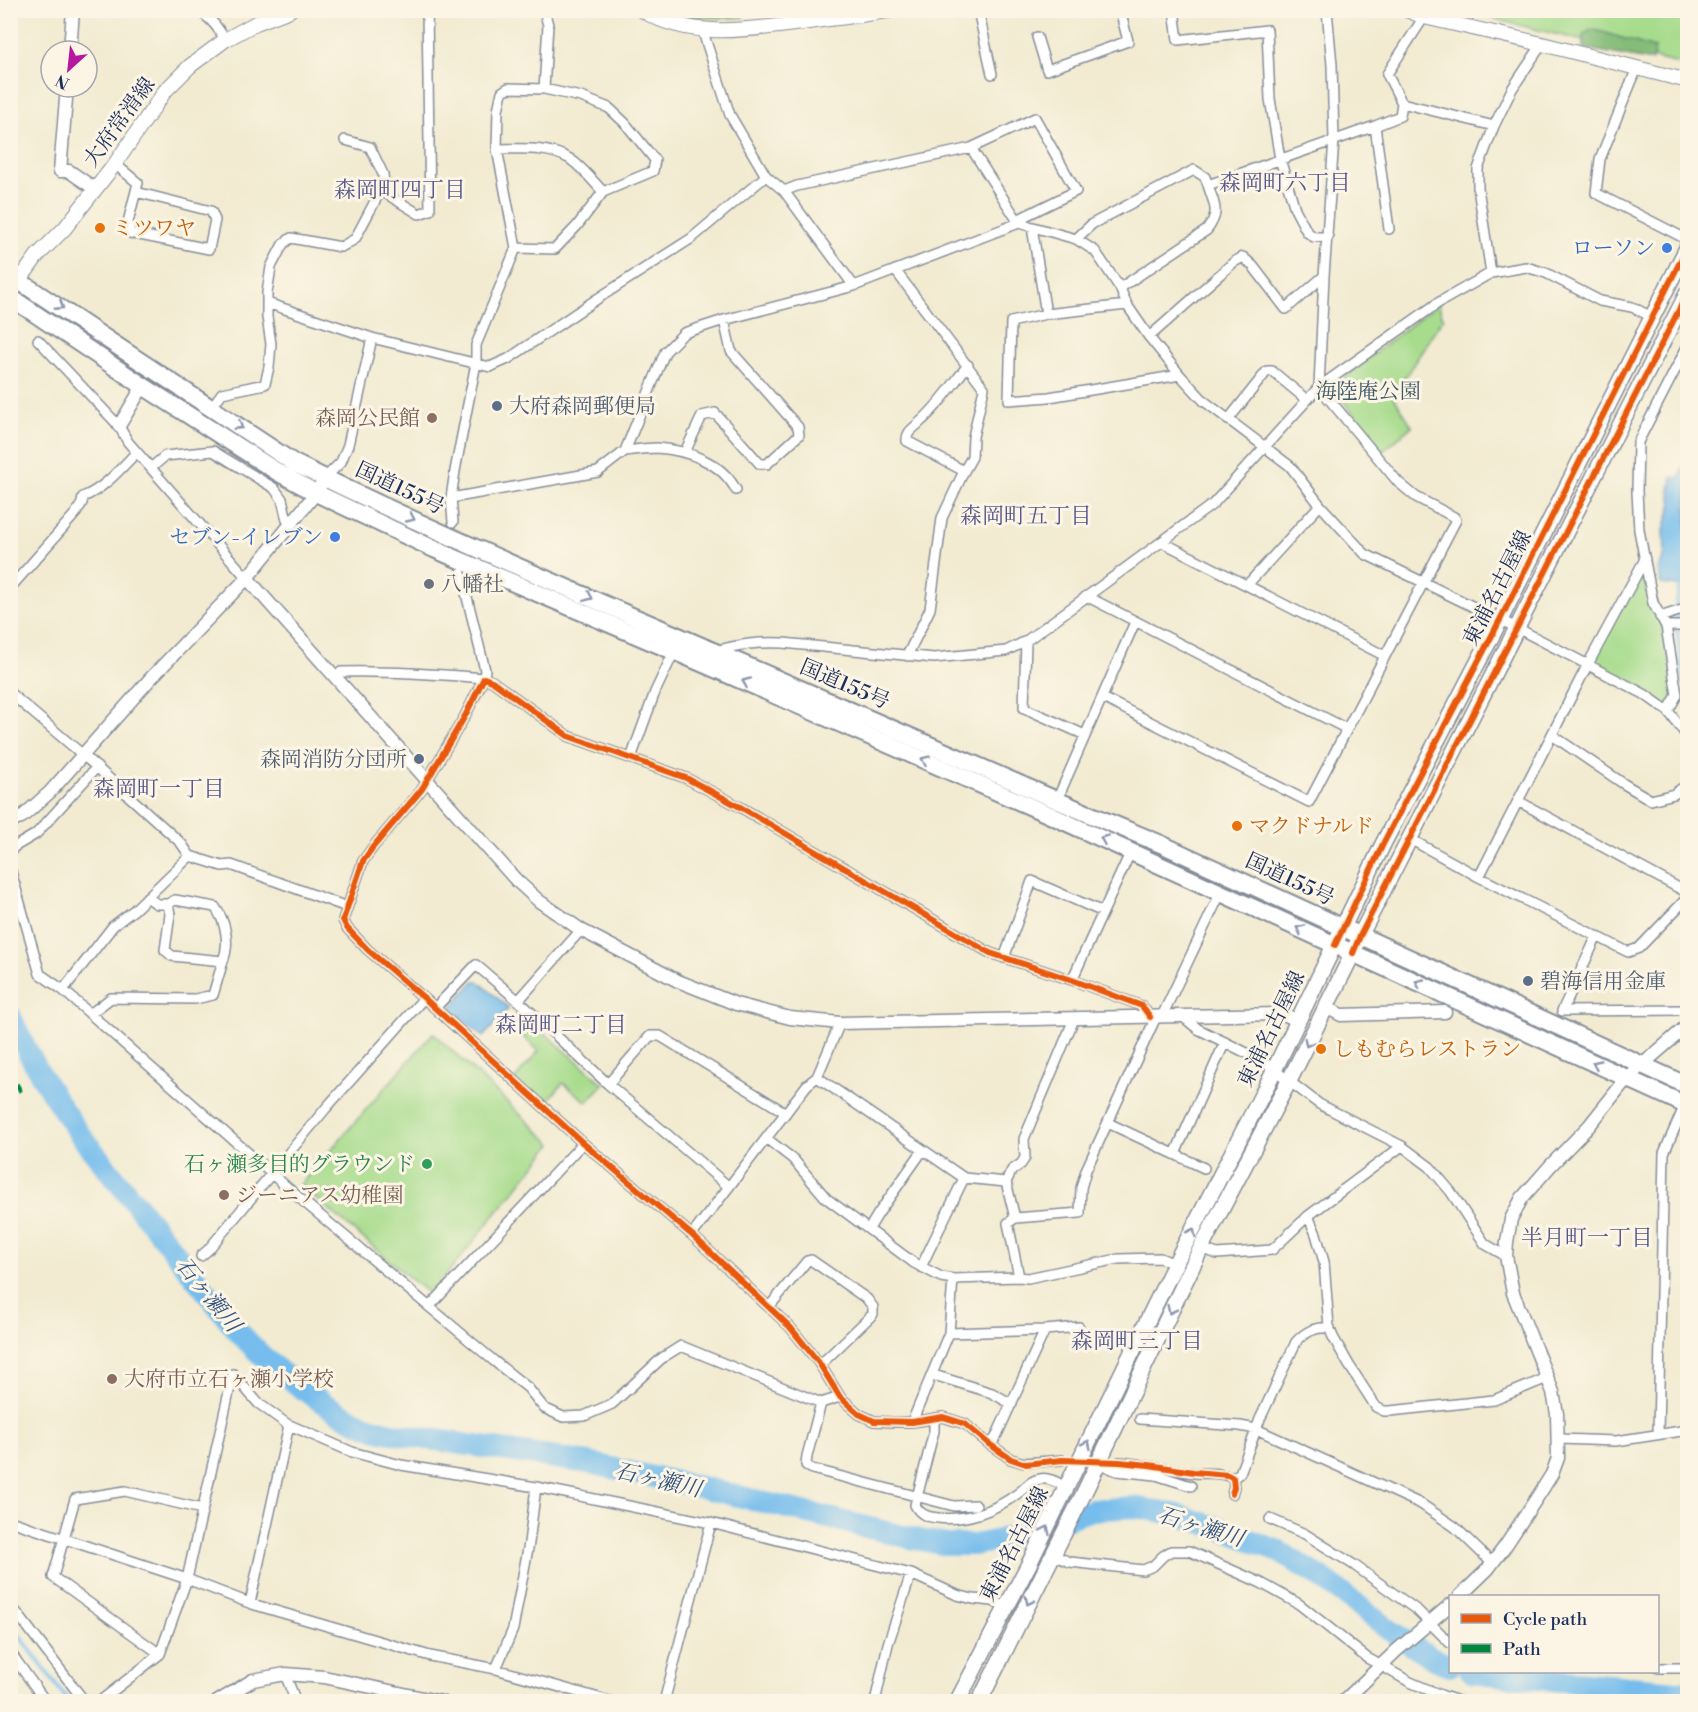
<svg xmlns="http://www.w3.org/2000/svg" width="1698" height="1712" viewBox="0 0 1698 1712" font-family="'Libre Bodoni','Noto Serif JP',serif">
<rect width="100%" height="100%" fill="#fcf5e5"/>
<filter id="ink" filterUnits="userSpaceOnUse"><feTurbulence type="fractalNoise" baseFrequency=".0167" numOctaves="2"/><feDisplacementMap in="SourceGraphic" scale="12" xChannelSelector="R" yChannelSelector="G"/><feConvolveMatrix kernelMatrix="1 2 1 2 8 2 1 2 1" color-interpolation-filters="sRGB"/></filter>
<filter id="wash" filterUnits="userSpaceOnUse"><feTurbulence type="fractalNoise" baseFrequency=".008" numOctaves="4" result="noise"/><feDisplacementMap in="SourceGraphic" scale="24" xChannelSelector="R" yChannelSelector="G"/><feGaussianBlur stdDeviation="1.35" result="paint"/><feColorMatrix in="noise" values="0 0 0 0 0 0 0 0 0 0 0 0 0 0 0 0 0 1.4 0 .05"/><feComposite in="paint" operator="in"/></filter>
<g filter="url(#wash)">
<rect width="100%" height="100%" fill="#f2ebd1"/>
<path fill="#a7dc8d" stroke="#618676" stroke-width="1.5" d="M662 11H743V18L675 17Z
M1461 11H1687V66Z
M1438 303 1443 318 1393 396 1412 426 1383 451 1332 387Z
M1645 559 1660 617 1677 695 1668 711 1587 666Z
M519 1011 604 1084 587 1102 563 1083 544 1105 514 1080 539 1051 508 1023Z
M433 1033 552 1144 430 1295 300 1185Z"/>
<path fill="#85bc78" stroke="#50766b" stroke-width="1.5" d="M1592 29 1655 48 1652 61 1583 48V35Z"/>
<path fill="#76bded" stroke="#4876a6" stroke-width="1.5" d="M1687 458V587L1661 584 1658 570 1665 554 1664 530 1672 503 1670 491 1672 477 1680 478 1685 461Z
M474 981H478L509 1008 483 1037 453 1010 452 1006Z"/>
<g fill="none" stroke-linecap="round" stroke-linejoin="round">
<path stroke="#76bded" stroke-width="4" d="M1681 582 1676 605 1678 636 1688 708
M10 1623 69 1702"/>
<path stroke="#76bded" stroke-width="22" d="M10 1015C28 1057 52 1095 78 1132L238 1331C270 1368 329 1413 375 1429 384 1432 393 1433 402 1435L589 1463 709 1489 915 1539 948 1545H973L995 1541 1022 1533 1092 1510 1133 1507 1175 1514 1224 1530 1276 1550 1322 1578 1402 1639 1433 1658 1450 1666
M1471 1672 1496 1675 1688 1692"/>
</g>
</g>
<g filter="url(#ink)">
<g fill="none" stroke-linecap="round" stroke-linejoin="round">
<path stroke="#c7c5ba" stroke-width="9" stroke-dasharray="9 4.5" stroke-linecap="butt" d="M1062 1460 1119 1462"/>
<defs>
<path id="minor" d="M195 10C209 15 218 27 225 40
M978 10 992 74
M1174 10 1178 40 1267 30 1270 99 1280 159 1295 209 1307 232 1314 237H1328
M1424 17 1387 74 1402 103 1494 126
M702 29 730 115 766 176 784 191 854 286
M1037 37 1047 70 1128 41 1120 10
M1637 68 1600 159 1596 193 1688 240
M544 89 548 25 544 10
M1375 126 1389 229
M971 148 1035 118 1076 191 1017 220
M497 149C521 149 548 146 570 159 583 168 593 181 603 192
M115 164 138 183 128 222 130 233 209 249 215 220 211 211 136 192
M380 190 419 214 430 210 427 10
M784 191 797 186 971 148 1019 223
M1032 227 1046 314
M1076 239 1092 224 1194 170 1205 177 1208 185 1375 126 1400 116 1402 103
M895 270 984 388 973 437 972 457 964 471 942 518 930 609 907 656
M1491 273 1478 188V169L1494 126 1512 89 1542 44
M1120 288 1207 230C1221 211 1214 205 1208 185
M267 303 372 338
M1127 305 1046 314 1011 322 1009 400 1049 397 1180 375
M1149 337 1234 262 1243 257 1253 266 1286 309 1324 276
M38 340 119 426 128 442 247 578
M211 408 222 393 265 384 269 367 271 344 267 317V293L271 267 283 244 291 238 341 247 355 239 384 184 383 174 370 147 345 140
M1228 420 1267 371H1272L1307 400
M625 451C635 450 647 448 657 448 687 450 722 462 736 490
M685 452 702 416 715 413 760 464H767L799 435 798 427 731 351 724 320
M151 468 165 456 213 451 274 488 282 499 287 520 291 523
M964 471 907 441C906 432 913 429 919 423 938 407 953 384 968 365
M325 478 341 462 348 445 372 338 490 367 508 359 597 299 692 238 766 176
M451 498 598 472 625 451 665 352 684 333 724 320 854 286 1019 223 1076 239 1095 251 1120 288 1127 305 1149 337 1180 375 1204 401 1290 466 1320 505 1365 554 1517 628 1644 694 1668 711 1688 737
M453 522 451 498 455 471 476 363V345L516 248 497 149 498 110 502 92 508 88 544 89 581 97 609 108 625 123 655 160 653 171 603 192 577 226 555 249 516 248
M1162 542 1385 656
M1247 585 1320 505
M10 588 76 513 82 503 83 497C105 488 121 468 137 452
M1086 596 1347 729
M1660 617 1688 608
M1666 626H1688
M1026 641 1024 708 1085 735
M716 651C740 644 758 642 783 643L934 658 1006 651 1026 641 1213 504 1319 387 1438 303 1491 273 1526 267 1546 273 1600 301 1632 307 1652 317
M335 677 341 672C389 671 436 674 484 678L485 670 461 573
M10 693 83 755 181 843 190 856 222 866 231 865 347 907
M1103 698 1309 802 1456 520 1454 517 1416 497 1398 482 1319 387 1324 276 1334 140 1332 65 1327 10
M1668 711 1677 695 1666 626 1653 603 1639 530 1637 491 1638 442 1688 345
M1552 735 1624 784 1651 800 1674 794 1688 784
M631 758 655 692 674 652
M1057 800 1135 622
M1518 801 1688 893
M1410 839 1479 877 1628 952 1639 948 1688 897
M10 853 14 847 36 834 97 767
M10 868 40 974 63 990 297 1196 494 1361 528 1388 544 1408 563 1417 584 1416 612 1404 662 1358 681 1346 821 1403 840 1397
M1479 877 1587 666 1645 559
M168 904 175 900 215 907C226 922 230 943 223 961
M1597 936 1562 1011 1688 1010
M1004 958 1032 881 1103 912
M1072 980 1131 851
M63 990 113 926 134 910 190 856
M518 1001 581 930
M435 1008 476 965 521 1003 608 1084 729 1187
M90 1014 111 998 195 999 213 995 223 961 172 956 165 950 170 914 168 904H157L147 897
M1162 1016 1221 892
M1182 1016 1198 1029 1263 1061 1319 1104 1402 1146 1430 1167 1451 1192 1485 1244 1506 1256
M817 1077 964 1178 1006 1182 1015 1218
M608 1084 650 1036H660L786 1113
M1108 1123 1204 1168
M767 1139 793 1159 826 1198 914 1263 941 1277 953 1279 1019 1277 1028 1278 1118 1259 1160 1258 1175 1264
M1175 1154 1225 1042
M1006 1182 1012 1170 1021 1164 1025 1158 1024 1139 1074 1019
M1308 1216 1316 1234 1324 1262 1329 1327 1333 1337 1349 1365 1376 1407 1384 1411H1390L1494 1400 1547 1378
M869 1229 878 1214 923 1150
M692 1235 807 1085 817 1077 840 1023
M1201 1248 1217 1254 1272 1250 1308 1216 1402 1146
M201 1256 208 1250 327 1107 424 998
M921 1267 964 1178
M1019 1277 1008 1223 1015 1218 1080 1213 1081 1188 1086 1170 1156 1017
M430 1306 583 1143
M769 1307 807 1261 811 1260 867 1299 873 1307V1314L820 1365
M949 1333 1045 1330 1079 1327
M233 1374 258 1403 287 1424 352 1452 401 1465 536 1487 711 1523 911 1574 957 1595 973 1599 993 1601 1006 1608
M931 1377 937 1376 992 1393 1012 1404
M821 1403 807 1456 806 1465 812 1469 954 1506 976 1505
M934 1418V1431L915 1505C920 1515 928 1517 938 1518 966 1521 994 1511 1017 1494 1025 1489 1030 1480 1040 1479 1049 1477 1058 1483 1066 1487
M1140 1419 1240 1426 1256 1429 1421 1504 1455 1527 1492 1563
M912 1422 949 1333 953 1279
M1658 1433 1664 1153 1685 1105
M1559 1439 1616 1441 1688 1430
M989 1444 995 1439 1045 1330
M1062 1460 1024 1463 1011 1459 989 1444 965 1424 943 1417 912 1422H893L874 1421 859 1414 840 1397 819 1363 790 1327 692 1235 583 1143 424 998 368 950 347 928 343 920 363 861 373 847 422 789 465 716 484 678 492 681 568 736 686 778 742 808 990 953 1072 980 1142 1006 1150 1017
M1119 1462C1144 1464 1170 1470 1195 1473 1208 1474 1222 1472 1233 1478L1234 1487 1232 1494
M1098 1463 1117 1471 1156 1475 1191 1486
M1233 1478 1240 1473 1260 1419 1296 1342C1306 1331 1315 1327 1330 1328
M1270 1519 1305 1534 1354 1565 1418 1611 1450 1643
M10 1521 187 1579 252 1604 430 1656 496 1669 613 1702
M1052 1555 1070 1562 1143 1570 1153 1566 1163 1556 1171 1551H1189L1261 1583 1299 1604 1367 1658 1382 1666 1410 1682 1443 1696 1461 1702
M250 1603 289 1425
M10 1604 85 1702
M10 1652 46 1702
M160 1654 53 1577 75 1499 125 1491 202 1509
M1658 1668H1688
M496 1669 513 1629 529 1543 536 1487
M285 1674 296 1702
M99 1702 160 1654 187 1579 233 1374
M664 1702 711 1523
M875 1702 888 1644 911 1574"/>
<path id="tertiary" d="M70 51 73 10
M67 87 60 171H69L95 189
M119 426 143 386
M247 578 516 880 539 901 581 930 678 981 736 1004 790 1018 840 1023 1284 1014 1298 1021
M10 823 23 816 50 792 151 678 247 578 316 493 325 478
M1326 1007 1341 1015 1445 1012
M1460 1596 1488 1569 1506 1545 1540 1493 1552 1474 1558 1458 1557 1414 1553 1392 1513 1293 1506 1256 1507 1242 1511 1219 1522 1198 1551 1165 1589 1126 1627 1078 1688 1025
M217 1702 253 1680 285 1674 324 1677 442 1702
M1343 1702 1396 1651 1450 1605"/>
<path id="secondary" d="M642 10C690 41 755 29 809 22 837 18 864 15 892 10
M1407 10 1424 17 1542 44 1688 81
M14 288 37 256 65 228 115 164 165 91 190 66 225 40 256 23 290 10"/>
<path id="primary" d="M957 1702 1030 1562 1175 1264 1266 1087 1384 842 1500 620 1688 246
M979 1702 1083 1495 1201 1248 1289 1081 1353 953 1360 936 1688 292"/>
<path id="trunk" d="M10 275 294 463C421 526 553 582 683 638 817 696 950 754 1084 812L1161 844 1688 1086
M10 297 143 386 279 473 316 493 434 549 699 662 1050 815 1688 1106"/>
</defs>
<use href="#minor" stroke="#868d98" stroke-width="12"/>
<use href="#tertiary" stroke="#868d98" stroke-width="15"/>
<use href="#secondary" stroke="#868d98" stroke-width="16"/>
<use href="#primary" stroke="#868d98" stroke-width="18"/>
<use href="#trunk" stroke="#868d98" stroke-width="20"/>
<use href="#minor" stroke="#fff" stroke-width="9"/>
<use href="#tertiary" stroke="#fff" stroke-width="12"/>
<use href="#secondary" stroke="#fff" stroke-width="14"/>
<use href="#primary" stroke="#fff" stroke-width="15"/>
<use href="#trunk" stroke="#fff" stroke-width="16"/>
<path stroke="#00873e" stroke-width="4.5" stroke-dasharray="9 4.5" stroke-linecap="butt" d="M10 1072 21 1092"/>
<defs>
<path id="cycleway" d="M1335 945 1384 842 1500 620 1688 246
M1353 953 1360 936 1688 292
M1150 1017 1142 1006 1072 980 990 953 742 808 686 778 568 736 492 681 484 678 465 716 422 789 373 847 363 861 343 920 347 928 368 950 424 998 583 1143 692 1235 790 1327 819 1363 840 1397 859 1414 874 1421 912 1422 943 1417 953 1420 965 1424 989 1444 1011 1459 1026 1464 1062 1460 1119 1462 1149 1465 1194 1472 1228 1475 1233 1478 1234 1487 1232 1494"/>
</defs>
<use href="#cycleway" stroke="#fcf5e5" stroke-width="10"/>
<use href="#cycleway" stroke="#e8590c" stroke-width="6"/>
</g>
<defs><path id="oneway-chevron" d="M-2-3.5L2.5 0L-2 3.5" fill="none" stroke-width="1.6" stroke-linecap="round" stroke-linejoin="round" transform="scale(1.5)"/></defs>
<g stroke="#8d97ae">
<use href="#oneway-chevron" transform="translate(60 306) rotate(33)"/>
<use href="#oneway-chevron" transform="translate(239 426) rotate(33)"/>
<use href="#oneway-chevron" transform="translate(411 518) rotate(25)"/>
<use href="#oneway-chevron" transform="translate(589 597) rotate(24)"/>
<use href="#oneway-chevron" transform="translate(746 682) rotate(-156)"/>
<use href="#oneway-chevron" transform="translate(925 760) rotate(-156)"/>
<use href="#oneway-chevron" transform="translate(1104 839) rotate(-156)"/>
<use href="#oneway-chevron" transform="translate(1300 929) rotate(-155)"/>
<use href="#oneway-chevron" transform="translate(1419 983) rotate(-155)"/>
<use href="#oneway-chevron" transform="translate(1308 1043) rotate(117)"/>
<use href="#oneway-chevron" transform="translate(1596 1064) rotate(-155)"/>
<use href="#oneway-chevron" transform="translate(1192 1232) rotate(-63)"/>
<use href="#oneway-chevron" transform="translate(1171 1310) rotate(116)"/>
<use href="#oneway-chevron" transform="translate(1087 1444) rotate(-64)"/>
<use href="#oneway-chevron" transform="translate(1046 1530) rotate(-65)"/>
<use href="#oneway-chevron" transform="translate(1029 1601) rotate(116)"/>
</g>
</g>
<g fill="#e8710a" stroke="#fcf5e5" stroke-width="2">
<circle cx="100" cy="228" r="6"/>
<circle cx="1237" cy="826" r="6"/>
<circle cx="1321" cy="1049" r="6"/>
</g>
<g fill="#3f7fe0" stroke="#fcf5e5" stroke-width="2">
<circle cx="1667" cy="248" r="6"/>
<circle cx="335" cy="537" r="6"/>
</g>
<g fill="#5c6f8a" stroke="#fcf5e5" stroke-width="2">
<circle cx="497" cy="406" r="6"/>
<circle cx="419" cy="759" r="6"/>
<circle cx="1528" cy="981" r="6"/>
</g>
<g fill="#8d6e63" stroke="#fcf5e5" stroke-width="2">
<circle cx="432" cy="418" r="6"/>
<circle cx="224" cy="1195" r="6"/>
<circle cx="112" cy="1379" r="6"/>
</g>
<circle fill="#6b7280" stroke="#fcf5e5" stroke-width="2" cx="429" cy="584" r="6"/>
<circle fill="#2e9e5b" stroke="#fcf5e5" stroke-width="2" cx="427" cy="1164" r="6"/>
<g text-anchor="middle" stroke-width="6" stroke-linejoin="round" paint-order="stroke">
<g font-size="21" fill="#1b2f5e" stroke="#fcf5e5">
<text transform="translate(119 122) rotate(-54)" y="7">大府常滑線</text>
<text transform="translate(400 488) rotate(25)" y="7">国道155号</text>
<text transform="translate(1497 588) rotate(-63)" y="7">東浦名古屋線</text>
<text transform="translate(845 684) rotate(23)" y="7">国道155号</text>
<text transform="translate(1290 879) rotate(25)" y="7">国道155号</text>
<text transform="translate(1271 1029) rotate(-64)" y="7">東浦名古屋線</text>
<text transform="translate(1014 1544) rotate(-63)" y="7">東浦名古屋線</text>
</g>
<g font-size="21" fill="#c56008" stroke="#fcf5e5" text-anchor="start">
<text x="112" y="235">ミツワヤ</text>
<text x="1249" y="833">マクドナルド</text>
<text x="1333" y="1056">しもむらレストラン</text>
</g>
<g font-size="21" fill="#366cbe" stroke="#fcf5e5" text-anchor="end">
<text x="1655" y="255">ローソン</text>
<text x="323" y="544">セブン-イレブン</text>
</g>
<g font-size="21" fill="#3e5a6a" stroke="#fcf5e5">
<text x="1368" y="398">海陸庵公園</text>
</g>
<g font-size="21" fill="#4e5e75" stroke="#fcf5e5" text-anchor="start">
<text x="509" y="413">大府森岡郵便局</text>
<text x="407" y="766" text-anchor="end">森岡消防分団所</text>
<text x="1540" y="988">碧海信用金庫</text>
</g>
<g font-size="21" fill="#785e54" stroke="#fcf5e5" text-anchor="start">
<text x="420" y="425" text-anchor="end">森岡公民館</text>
<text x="236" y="1202">ジーニアス幼稚園</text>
<text x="124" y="1386">大府市立石ヶ瀬小学校</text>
</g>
<g font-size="21" fill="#5b616d" stroke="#fcf5e5" text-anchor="start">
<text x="441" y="591">八幡社</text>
</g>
<g font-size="21" fill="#27864d" stroke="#fcf5e5" text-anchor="end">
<text x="415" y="1171">石ヶ瀬多目的グラウンド</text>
</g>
<g font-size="22" fill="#56588d" stroke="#fcf5e5">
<text x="1285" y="190">森岡町六丁目</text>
<text x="400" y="197">森岡町四丁目</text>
<text x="1026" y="523">森岡町五丁目</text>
<text x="159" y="796">森岡町一丁目</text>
<text x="561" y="1032">森岡町二丁目</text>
<text x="1587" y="1245">半月町一丁目</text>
<text x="1137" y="1348">森岡町三丁目</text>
</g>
<g font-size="22" font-style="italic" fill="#325282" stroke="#fcf5e5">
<text transform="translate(209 1294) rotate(51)" y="8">石ヶ瀬川</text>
<text transform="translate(658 1479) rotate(13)" y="8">石ヶ瀬川</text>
<text transform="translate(1201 1526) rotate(17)" y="8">石ヶ瀬川</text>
</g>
</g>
<rect width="1698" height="1712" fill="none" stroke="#fcf5e5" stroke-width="36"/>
<rect x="1449" y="1595" width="210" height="78" fill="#fcf5e5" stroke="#a2a6af" stroke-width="1.5"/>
<rect x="1461" y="1614" width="30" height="9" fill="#e8590c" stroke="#a2a6af" stroke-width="1.5"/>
<text x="1503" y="1625" font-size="18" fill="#1b2f5e">Cycle path</text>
<rect x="1461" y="1644" width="30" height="9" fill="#00873e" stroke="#a2a6af" stroke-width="1.5"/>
<text x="1503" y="1655" font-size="18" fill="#1b2f5e">Path</text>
<g transform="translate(69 69) rotate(207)"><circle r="28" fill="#fcf5e5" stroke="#a2a6af" stroke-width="1.5"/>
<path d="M0-4.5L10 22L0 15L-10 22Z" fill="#b5179e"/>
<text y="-9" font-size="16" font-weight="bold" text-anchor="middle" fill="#1b2f5e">N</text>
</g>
</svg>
